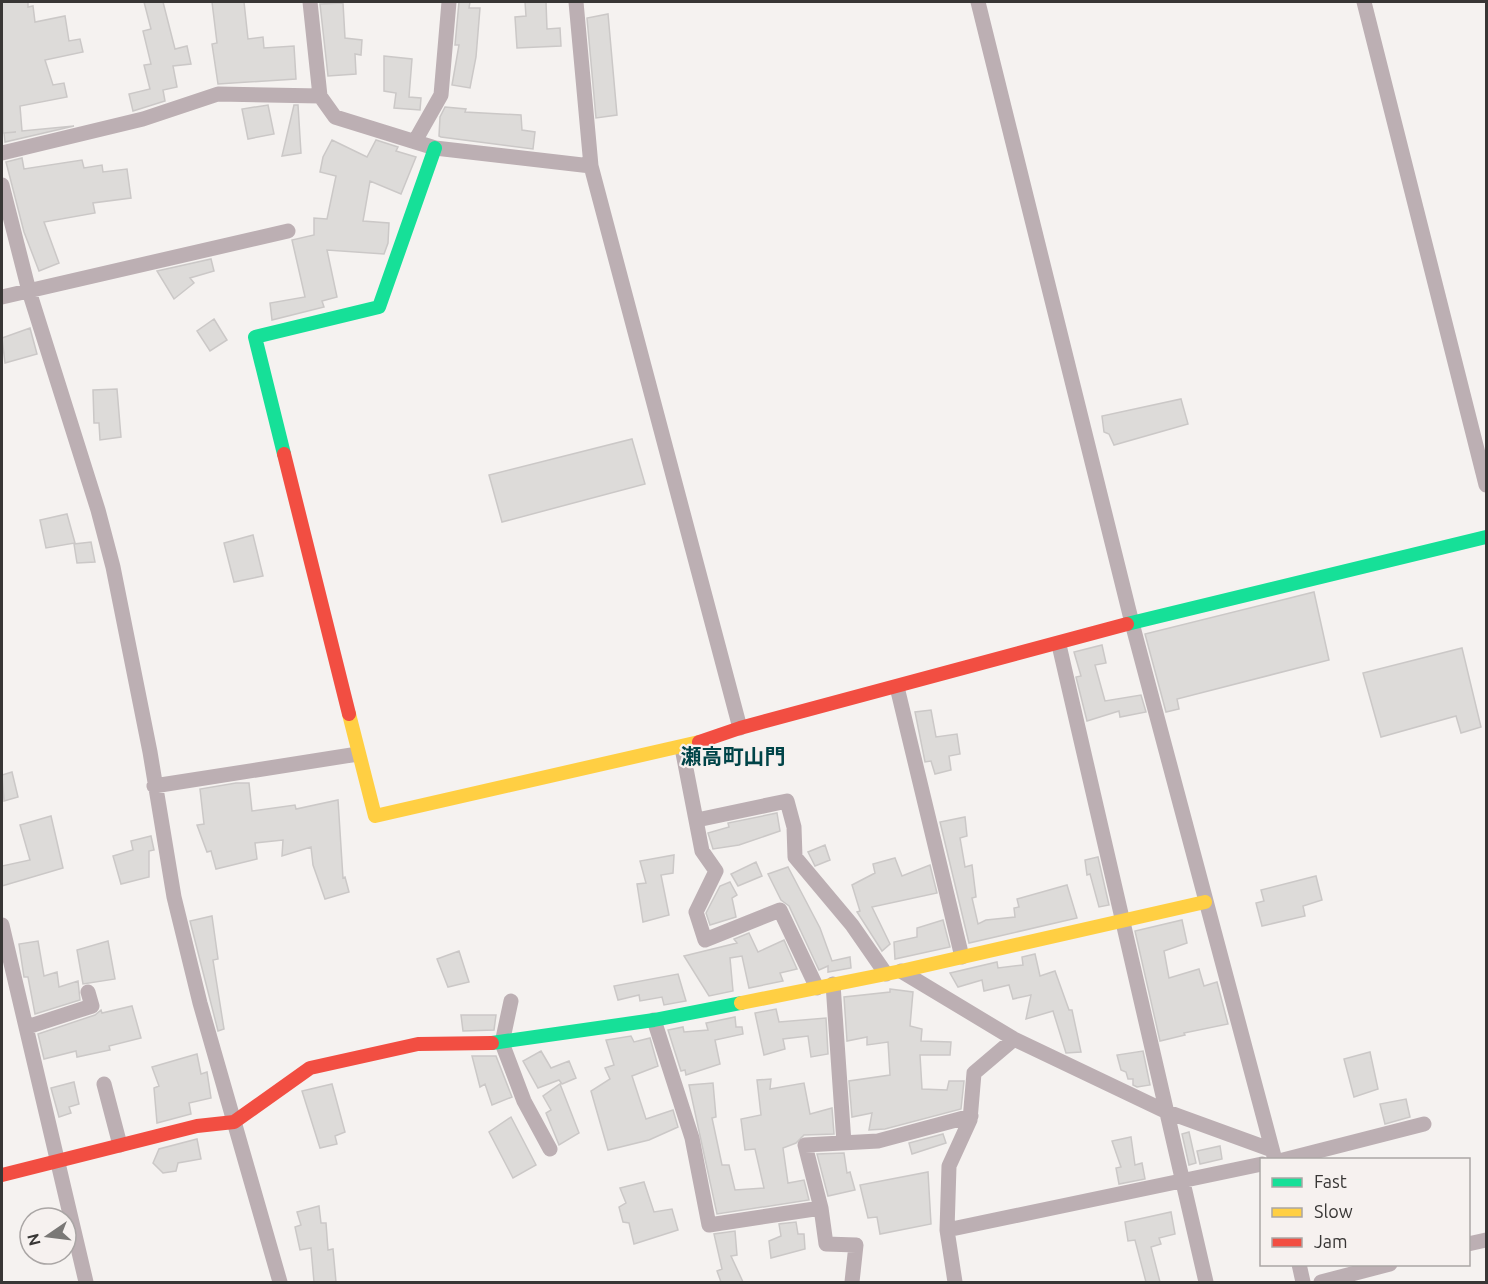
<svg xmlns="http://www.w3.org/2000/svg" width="1488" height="1284" viewBox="0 0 1488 1284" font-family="Ubuntu,'Noto Sans JP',sans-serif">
<rect width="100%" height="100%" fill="#f5f2f0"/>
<path fill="#dddbd9" stroke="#cbc8c7" stroke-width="1.5" d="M2 2H28V7L33 6 35 22 65 16 69 41 80 39 83 52 45 60 53 85 64 83 67 97 20 106 22 131 74 126 5 142 4 133 16 132 3 133Z
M144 2H163L175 49 187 46 191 64 173 66 177 87 163 90 165 101 133 111 129 94 150 89 144 65 151 64 143 31 151 29Z
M212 2H244L248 39 263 37 264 48 294 46 296 79 218 84 212 44 217 43Z
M459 2H470L469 8H480L476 57 470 88 452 85 459 45H455Z
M525 2H546L547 29 560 28 561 46 517 48 515 17 526 16Z
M343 3 345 38 362 40 361 55 355 54 356 74 328 76 320 4Z
M608 14 617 115 596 118 587 18Z
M384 56 412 59 409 97 421 98 420 110 394 108 396 93 384 91Z
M268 105 274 134 248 139 242 109Z
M294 105H298L301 153 282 156Z
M445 107 466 109 465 112 521 115 522 130 535 132 533 149 441 137 439 136 440 117Z
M332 140 367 157 376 140 398 147 396 151 416 157 401 194 370 181 363 221 389 223 388 243 384 254 327 250 337 297 322 301 324 307 272 320 270 303 305 297 292 240 314 235V218L327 219 336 176 320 172 323 157Z
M22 158 24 169 82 160 84 168 102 165 103 172 127 169 131 198 93 203 95 213 44 222 59 263 39 271 24 232 6 162Z
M211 259 214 271 190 278 194 283 174 299 157 271Z
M214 319 227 340 210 351 197 331Z
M30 328 37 354 5 363 2 338Z
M117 389 121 437 100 440 99 423H94L93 390Z
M1181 399 1188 424 1114 445 1109 434 1104 432 1102 416Z
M632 439 645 484 502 522 489 475Z
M67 514 75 543 46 548 40 520Z
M253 535 263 576 234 582 224 543Z
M91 542 95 562 77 563 74 544Z
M1314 592 1329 660 1177 699 1179 709 1166 712 1145 634Z
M1102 645 1106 663 1095 665 1105 701 1141 695 1146 712 1120 717 1119 711 1087 721 1076 677 1081 676 1074 652Z
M1462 648 1481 727 1461 733 1456 716 1381 737 1363 673Z
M931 710 936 737 957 734 960 754 949 756 951 770 935 774 931 761 925 762 915 712Z
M12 772 18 797 4 801 2 775Z
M236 783H249L252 811 295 805 296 809 338 800 343 878 345 877 349 892 325 899 313 865 311 847 282 856 283 840 255 843 257 859 216 869 211 851 207 852 197 825 204 824 200 789Z
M777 813 780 831 739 845 713 849 708 833 729 827 728 823Z
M51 816 63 868 2 886V866L30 860 20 825Z
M965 817 967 836 960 838 965 867 972 865 976 897 972 898 978 924 986 920 1015 917 1014 908 1019 907 1017 899 1067 885 1077 918 969 943 940 822Z
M151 836 154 850 149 851V877L121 884 113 856 133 850 131 841Z
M825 845 830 860 815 866 808 852Z
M674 855 673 873 661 875 669 915 643 922 637 884 646 883 640 861Z
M1098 857 1109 905 1099 907 1090 874 1087 875 1085 860Z
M895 858 902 876 930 865 937 893 872 907 890 944 882 951 857 912 860 911 852 885 875 873 873 864Z
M756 862 762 876 738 886 731 874Z
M788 867 820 928 832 961 850 957 851 968 828 972V966L819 970 789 906 781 900 768 874Z
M1316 876 1322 900 1303 906 1305 916 1262 926 1256 903 1264 901 1261 890Z
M730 882 737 895 732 898 736 917 710 925 706 913 720 886Z
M212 916 218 959 213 960 224 1029 218 1031 190 921Z
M943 920 950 947 895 959 894 942 917 937V928Z
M1182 920 1187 943 1164 951 1169 978 1199 969 1204 986 1217 982 1228 1024 1184 1033 1185 1035 1160 1041 1135 931Z
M749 933 758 952 784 940 797 969 780 973 783 981 749 988 742 956 730 958 733 991 709 996 684 956 737 943 734 939Z
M38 941 44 976 57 972 59 987 78 981 80 1000 35 1014 28 977H24L19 944Z
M108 941 115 979 83 984 77 950Z
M459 951 469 982 448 987 437 959Z
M1035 954 1040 976 1055 971 1069 1010H1072L1081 1052 1066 1053 1053 1011 1026 1019 1031 995 1013 999 1009 985 984 991 982 980 958 987 950 973 997 962 998 968 1023 965 1022 957Z
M678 974 686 1001 664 1005 662 997 640 1001 639 995 618 1000 614 986Z
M890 989 913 992 910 1026 922 1029 921 1041 951 1042 950 1055H920L922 1089 947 1090 949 1081H964L961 1109 885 1129 869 1130 872 1113 852 1117 849 1081 890 1075 888 1042 867 1045V1037L847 1041 844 997 890 992Z
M132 1006 141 1038 109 1046 110 1050 77 1057 76 1051 44 1059 38 1034 95 1015 101 1010 102 1013Z
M776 1009 779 1022 826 1018 828 1054 811 1057 808 1036 783 1039 785 1049 764 1055 755 1013Z
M461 1015H496L494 1030 463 1031Z
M735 1017 736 1027H742L743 1034 715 1040 720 1064 686 1075 685 1070 681 1071 668 1030 683 1027 684 1032 708 1030 706 1023Z
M631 1036 634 1042 650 1038 658 1066 632 1076 646 1119 673 1110 678 1127 649 1140 608 1150 591 1091 610 1079 605 1068 614 1065 606 1040Z
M541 1051 551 1068 569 1061 576 1078 562 1084 559 1080 538 1088 523 1061Z
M1143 1051 1150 1085 1137 1087 1133 1085V1079H1128L1126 1072 1121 1070 1117 1055Z
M1370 1052 1378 1089 1354 1097 1344 1059Z
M197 1054 201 1074 207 1072 211 1098 189 1103 191 1114 157 1123 154 1088 159 1086 152 1067Z
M472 1056H496L512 1097 492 1105 485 1084 480 1087Z
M771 1079 770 1089 804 1083 810 1114 832 1108 834 1134 804 1135 796 1143 783 1148 788 1183 804 1180 809 1200 717 1214 689 1085 713 1083 716 1117 712 1118 722 1165H729L735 1190 764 1188 755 1149 745 1150 741 1119 761 1115 757 1080Z
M74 1082 79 1104 69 1107 71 1113 59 1117 51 1088Z
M332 1084 345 1132 335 1136 337 1144 320 1148 302 1091Z
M560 1084 579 1133 559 1145 546 1113 551 1110 543 1096Z
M1406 1099 1410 1117 1385 1124 1380 1104Z
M511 1117 536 1165 513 1178 489 1132Z
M1189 1132 1196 1163 1189 1165 1182 1134Z
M943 1134 946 1143 912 1154 909 1143Z
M1131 1137 1135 1165 1142 1163 1145 1179 1119 1184 1116 1168 1121 1167 1112 1141Z
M197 1139 201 1159 178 1163 176 1171 163 1173 153 1163 159 1149Z
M1220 1146 1222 1159 1200 1164 1197 1151Z
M844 1153 847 1173 850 1172 855 1190 828 1196 817 1154Z
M928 1172 931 1224 880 1234 877 1217 868 1218 860 1185Z
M644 1182 654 1212 672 1209 678 1230 634 1244 629 1223 623 1222 619 1207 626 1203 620 1188Z
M319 1206 321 1223H326L328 1250 333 1249 336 1282H314L311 1248 300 1250 295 1227 301 1225 297 1212Z
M1171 1212 1175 1234 1159 1238 1161 1244 1151 1247 1160 1282H1146L1135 1240 1128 1241 1125 1222Z
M796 1222 798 1234H804L805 1249 771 1258 769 1241 781 1236 779 1224Z
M735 1231 737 1255 731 1256 743 1282H721L717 1271 722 1269 714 1234Z"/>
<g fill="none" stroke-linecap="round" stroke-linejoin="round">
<path stroke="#bcafb3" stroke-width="15" d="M310 2 320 96 335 117 435 148 591 166
M576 2 591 166 740 728
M978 2 1132 623 1275 1160
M1364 2 1486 485
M415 141 441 95 449 2
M2 153 143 119 218 94 320 96
M2 185 29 291 98 510 113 567 150 752 174 897 200 1003 280 1282
M2 297 288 231
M1059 645 1206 1282
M897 687 962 957
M682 748 702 851 716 871 696 912 705 940 780 910 817 988
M154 786 358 754
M697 820 787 801 794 827 795 857 852 925 886 974
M2 925 86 1282
M901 971 1014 1039 1165 1111 1272 1150
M833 984 844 1143
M511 1001 502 1043 524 1101 550 1149
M654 1020 692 1138 709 1225 821 1208
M27 1027 92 1006 88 992
M104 1084 120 1145
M1283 1160 1424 1124
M947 1230 1262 1164
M1468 1244 1486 1240
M1299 1264 1303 1282
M852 1282 856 1245 826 1244 821 1208 805 1145 878 1141 971 1116
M955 1282 947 1230 949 1166 970 1120 974 1073 1014 1039
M1321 1282 1390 1264"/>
<path stroke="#16e098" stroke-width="14" d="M284 454 255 337 379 307 435 148
M1127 624 1486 537
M492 1043 654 1020 741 1003"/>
<path stroke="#ffcf43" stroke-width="14" d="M349 714 375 816 699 742
M741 1003 901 971 1205 902"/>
<path stroke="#f24e42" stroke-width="14" d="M284 454 349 714
M699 742 740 728 1127 624
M2 1175 197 1126 234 1122 310 1068 418 1044 492 1043"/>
</g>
<g text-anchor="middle" stroke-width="4.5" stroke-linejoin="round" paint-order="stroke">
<g font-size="21" font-weight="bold" fill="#004448" stroke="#f6f1ef">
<text x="733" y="764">瀬高町山門</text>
</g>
</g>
<rect width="1488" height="1284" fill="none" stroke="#383635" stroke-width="6"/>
<rect x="1260" y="1158" width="210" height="108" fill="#f6f1ef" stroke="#aaa6a5" stroke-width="1.5"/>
<rect x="1272" y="1178" width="30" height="9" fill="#16e098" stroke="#aaa6a5" stroke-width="1.5"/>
<text x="1314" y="1188" font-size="18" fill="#383635">Fast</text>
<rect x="1272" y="1208" width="30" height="9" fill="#ffcf43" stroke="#aaa6a5" stroke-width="1.5"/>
<text x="1314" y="1218" font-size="18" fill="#383635">Slow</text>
<rect x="1272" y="1238" width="30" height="9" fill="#f24e42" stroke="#aaa6a5" stroke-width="1.5"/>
<text x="1314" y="1248" font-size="18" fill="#383635">Jam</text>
<g transform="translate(48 1236) rotate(256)"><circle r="28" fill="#f6f1ef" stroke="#aaa6a5" stroke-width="1.5"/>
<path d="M0-4.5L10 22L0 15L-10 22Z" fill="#7a7876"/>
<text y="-9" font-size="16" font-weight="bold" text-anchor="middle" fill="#383635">N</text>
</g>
</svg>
